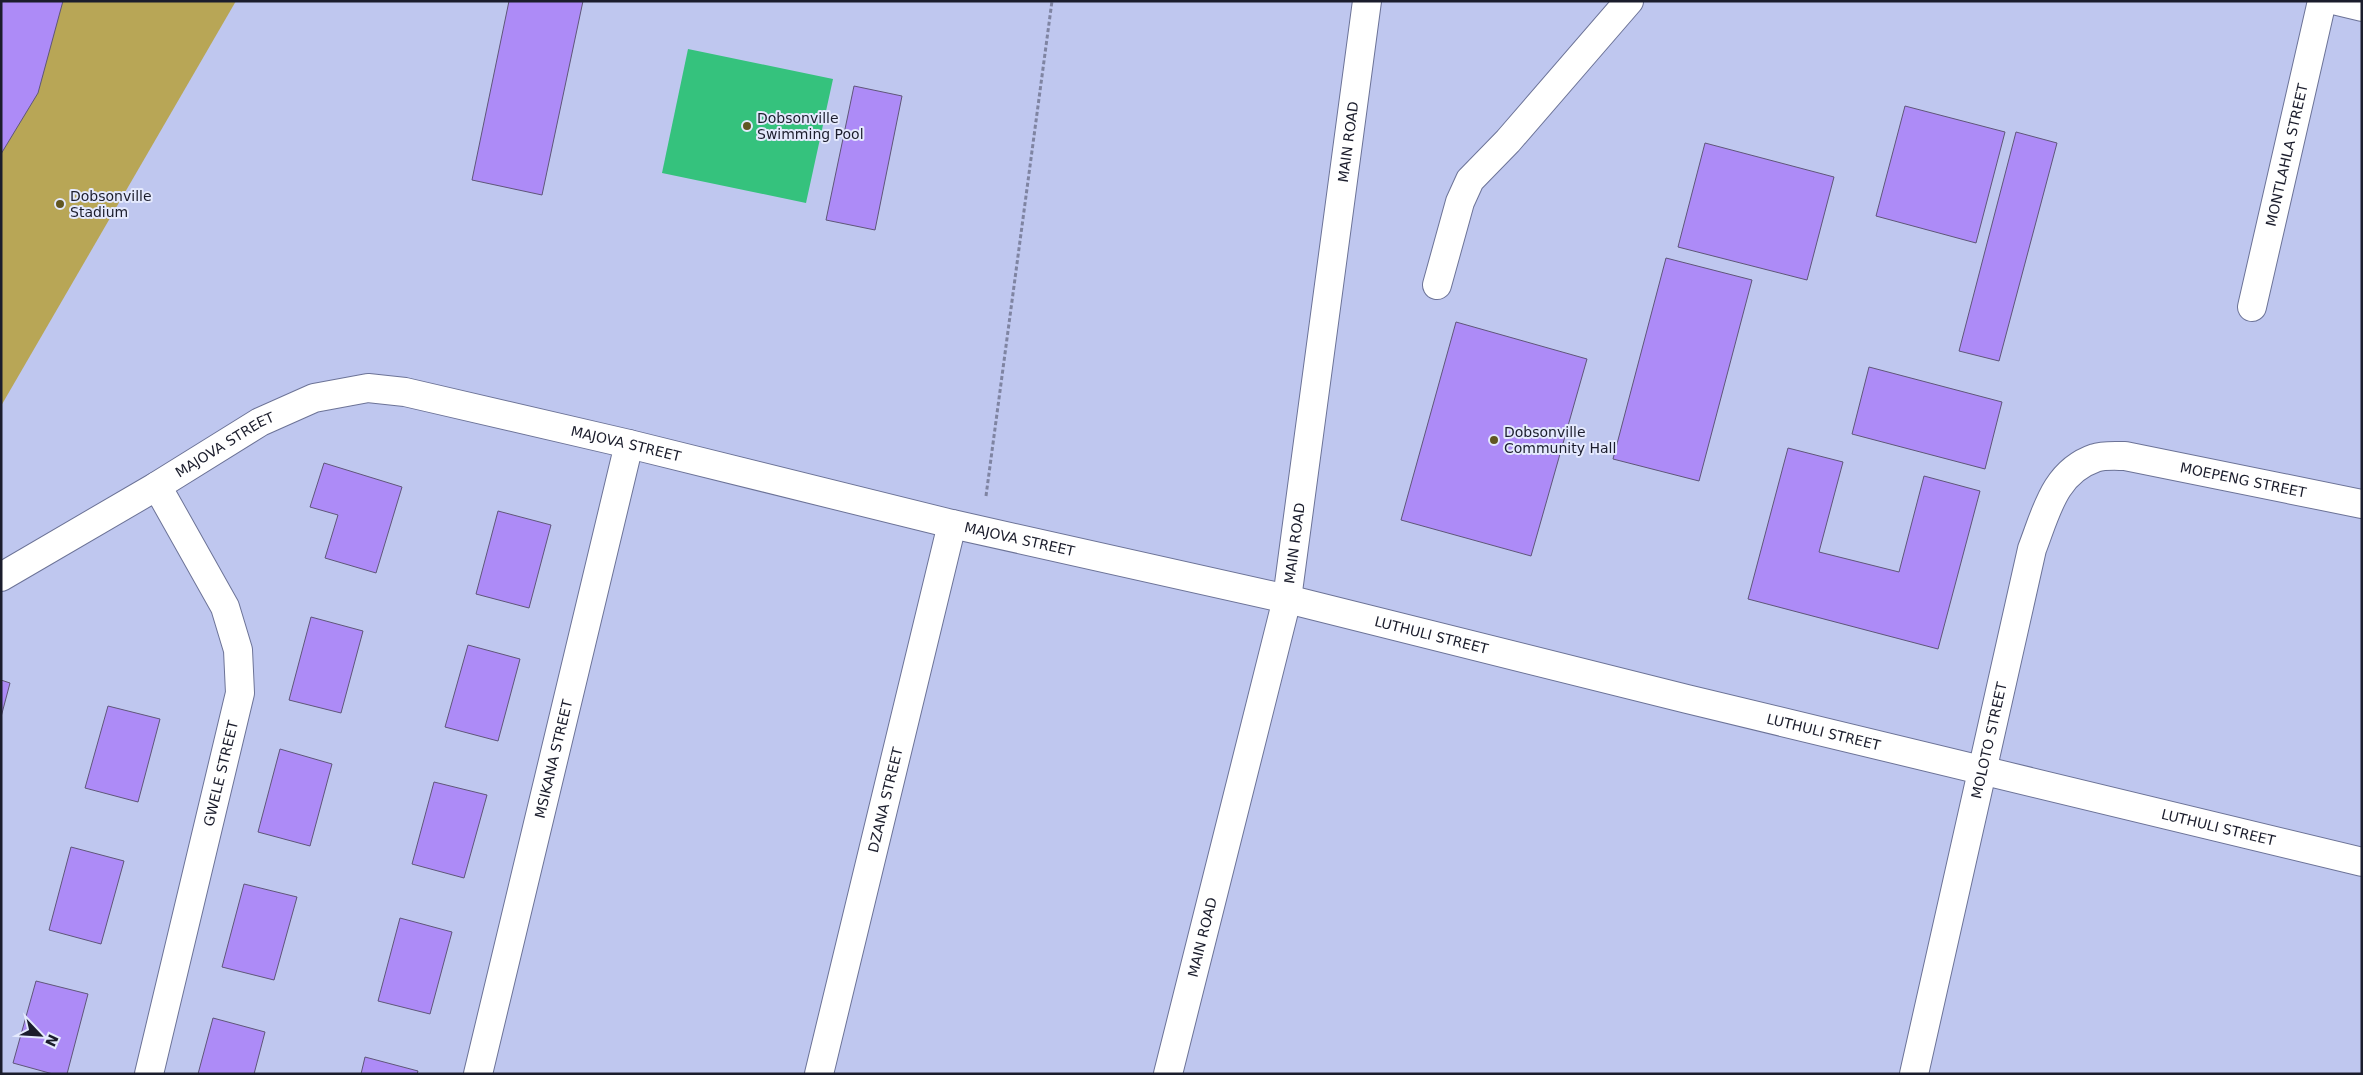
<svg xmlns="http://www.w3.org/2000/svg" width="2363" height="1075" viewBox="0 0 2363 1075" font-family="'DejaVu Sans',sans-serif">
<rect width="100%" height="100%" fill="#bfc7ef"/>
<path fill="#b8a656" d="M1 1H236L1 406Z"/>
<path fill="#35c27d" d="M688 49 833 79 806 203 662 173Z"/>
<path fill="#ad8bf7" stroke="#5f5679" d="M1 1H63L38 93 1 154Z
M509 1H583L542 195 472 180Z
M854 86 902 96 875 230 826 220Z
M1905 106 2005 132 1976 243 1876 216Z
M2016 132 2057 143 1999 361 1959 351Z
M1705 143 1834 177 1807 280 1678 247Z
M1666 258 1752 280 1699 481 1613 459Z
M1456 322 1587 359 1531 556 1401 520Z
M1869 367 2002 402 1985 469 1852 434Z
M1788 448 1843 462 1819 552 1899 572 1924 476 1980 491 1938 649 1748 599Z
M324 463 402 487 376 573 325 558 338 515 310 507Z
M498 511 551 525 529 608 476 594Z
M311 617 363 631 341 713 289 700Z
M468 645 520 659 498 741 445 727Z
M1 680 10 683 1 717Z
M108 706 160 719 138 802 85 788Z
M280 749 332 764 310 846 258 832Z
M434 782 487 795 464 878 412 864Z
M71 847 124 861 101 944 49 930Z
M244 884 297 897 274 980 222 967Z
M400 918 452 932 430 1014 378 1001Z
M36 981 88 994 67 1074H53L13 1063Z
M213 1018 265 1032 254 1074H198Z
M365 1057 418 1071 417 1074H361Z"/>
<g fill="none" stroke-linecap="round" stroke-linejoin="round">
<defs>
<g id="minor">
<path d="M2337 1 2362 7"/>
<path d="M1437 285 1460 202 1470 180 1508 141 1629 1"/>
<path id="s1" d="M2252 307 2322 1"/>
<path id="s2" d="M1 577 157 486 260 422 314 398 368 388 405 392 629 444 952 524 1287 599 1687 699 2362 862"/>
<path id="s3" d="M149 1074 240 693 238 650 225 607 157 486"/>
<path id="s4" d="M478 1074 629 444"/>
<path id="s5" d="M819 1074 952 524"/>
<path id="s6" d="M1168 1074 1287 599 1367 1"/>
<path id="s7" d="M1914 1074 2032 549C2046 513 2054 472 2095 458 2103 455 2116 456 2125 456L2362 504"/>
</g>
</defs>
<use href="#minor" stroke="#6c7397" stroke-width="30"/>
<path stroke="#7f84a2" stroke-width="3" stroke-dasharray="4 2.5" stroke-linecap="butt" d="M986 496 1052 1"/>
<use href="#minor" stroke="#fff" stroke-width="28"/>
</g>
<g fill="#615622" stroke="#e4e9fd" stroke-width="2">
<circle cx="747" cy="126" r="5"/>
<circle cx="60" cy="204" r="5"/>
<circle cx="1494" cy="440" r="5"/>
</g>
<g text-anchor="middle" stroke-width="4" stroke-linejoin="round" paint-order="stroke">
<g font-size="14" fill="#1b1d2c" stroke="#e4e9fd" text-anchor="start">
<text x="757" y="123">Dobsonville<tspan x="757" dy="16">Swimming Pool</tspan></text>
<text x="70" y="201">Dobsonville<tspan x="70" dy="16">Stadium</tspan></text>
<text x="1504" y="437">Dobsonville<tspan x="1504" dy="16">Community Hall</tspan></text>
</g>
<g font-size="14" fill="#1b1d2c" stroke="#e4e9fd">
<text dy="5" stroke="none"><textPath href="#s6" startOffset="951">MAIN ROAD</textPath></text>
<text dy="5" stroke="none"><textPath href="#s1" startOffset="156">MONTLAHLA STREET</textPath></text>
<text dy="5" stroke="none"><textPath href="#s2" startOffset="680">MAJOVA STREET</textPath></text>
<text dy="5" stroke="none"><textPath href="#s2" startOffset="260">MAJOVA STREET</textPath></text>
<text dy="5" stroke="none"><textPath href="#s7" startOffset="804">MOEPENG STREET</textPath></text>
<text dy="5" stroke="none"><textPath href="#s2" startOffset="1085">MAJOVA STREET</textPath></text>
<text dy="5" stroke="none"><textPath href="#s6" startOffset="546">MAIN ROAD</textPath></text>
<text dy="5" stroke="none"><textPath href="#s2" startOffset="1508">LUTHULI STREET</textPath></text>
<text dy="5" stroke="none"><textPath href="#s2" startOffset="1912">LUTHULI STREET</textPath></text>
<text dy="5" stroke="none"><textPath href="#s7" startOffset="342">MOLOTO STREET</textPath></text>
<text dy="5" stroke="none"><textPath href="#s4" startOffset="324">MSIKANA STREET</textPath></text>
<text dy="5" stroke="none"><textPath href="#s3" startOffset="309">GWELE STREET</textPath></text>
<text dy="5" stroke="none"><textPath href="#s5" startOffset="282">DZANA STREET</textPath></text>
<text dy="5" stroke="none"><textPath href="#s2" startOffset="2318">LUTHULI STREET</textPath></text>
<text dy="5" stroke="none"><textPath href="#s6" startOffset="141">MAIN ROAD</textPath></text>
</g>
</g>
<rect width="2363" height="1075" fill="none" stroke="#1b1d2c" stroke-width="5"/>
<g transform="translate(40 1035) rotate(115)" stroke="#e4e9fd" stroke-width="4" paint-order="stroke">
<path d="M0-4L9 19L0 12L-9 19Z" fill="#1b1d2c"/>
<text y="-8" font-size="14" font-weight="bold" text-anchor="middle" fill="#1b1d2c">N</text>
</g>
</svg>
